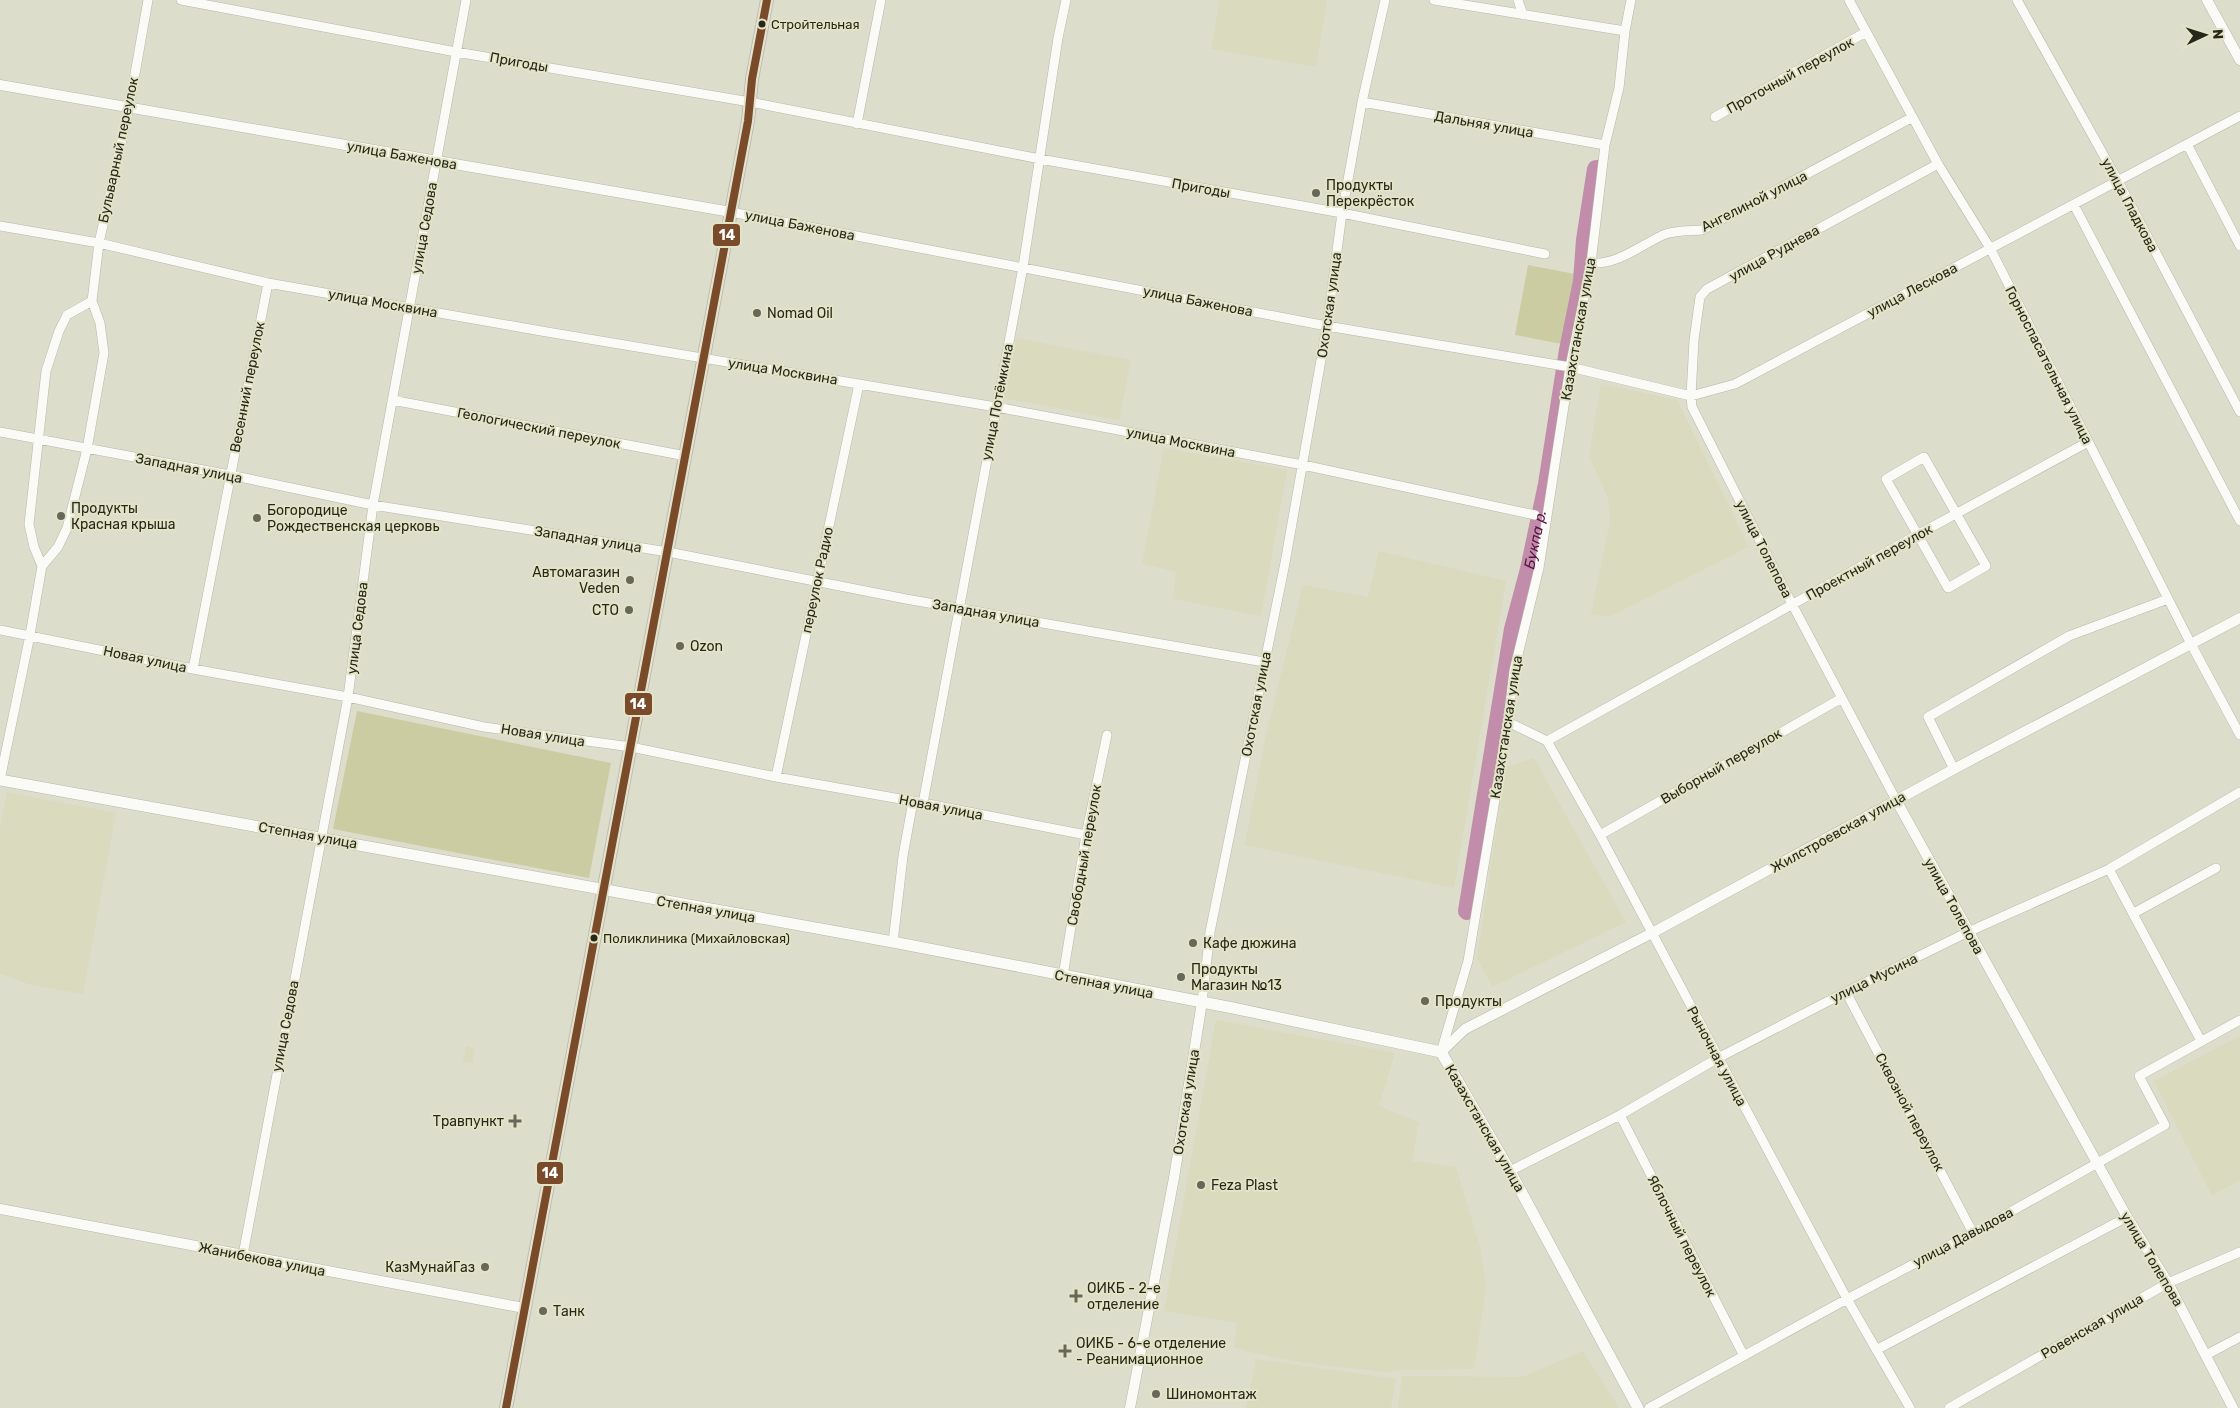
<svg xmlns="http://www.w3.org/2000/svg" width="2240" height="1408" viewBox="0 0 2240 1408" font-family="Rubik,sans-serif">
<rect width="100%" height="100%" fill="#ddc"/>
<path fill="#dadabe" d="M1220 0H1327L1316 67 1211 49Z
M1016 338 1131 360 1119 420 1004 398Z
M1601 384 1677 400 1749 547 1609 617 1591 614 1610 521 1608 498 1589 456Z
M1164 448 1287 470 1261 616 1173 599 1176 572 1142 564Z
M1379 551 1506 581 1454 888 1245 845 1265 740 1303 585 1368 597Z
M1534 758 1626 922 1492 987 1477 958 1506 767Z
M7 792 116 813 83 994 32 985 0 974V826Z
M1216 1020 1395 1053 1379 1106 1419 1122 1412 1161 1456 1167 1481 1250 1486 1286 1474 1369 1401 1370 1387 1372 1305 1363 1254 1353 1234 1347 1237 1323 1164 1311Z
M2240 1036V1180L2212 1196 2154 1081Z
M466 1046 475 1048 473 1063 463 1062Z
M1583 1351 1619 1408H1398L1402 1376 1522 1377Z
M1256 1359 1396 1379 1391 1408H1246Z"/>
<path fill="#cccca3" d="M1528 265 1575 274 1562 344 1515 335Z
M357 711 611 763 589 878 333 829Z"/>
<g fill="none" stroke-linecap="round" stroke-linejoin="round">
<path stroke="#c28daa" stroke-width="18" id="s1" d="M1467 911 1513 629 1529 569 1547 484 1568 350 1582 281 1585 240 1596 169"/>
<defs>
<path id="minor" d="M181 0 456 52 750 102 1040 159 1342 213 1545 254
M1434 0 1625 31
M1518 0 1523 15
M1849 0 1938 164 1990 248 2191 644 2240 735
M2017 0 2118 181 2240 412
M1362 102 1605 145
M1715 117 1866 32
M857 124 881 0
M2187 144 2240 246
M2074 205 2240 521
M731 212 1327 326 1570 367 1691 396 1735 384 2240 116
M0 226 99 243 268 283 547 332 996 407 1303 465 1535 515
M1591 263C1618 265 1639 246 1663 235 1674 230 1690 231 1702 230L1911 118
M392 400 686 456
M0 432 230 475 373 505 668 552 906 599 1264 662
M1924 457 1986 566 1948 588 1886 479Z
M42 566 34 547 29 524 46 371 59 331 67 315 92 301
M0 630 193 669 348 697 484 727 631 747 776 777 923 803 1086 835
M193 669 268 283
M1508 722 1547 741 1600 835 1847 1299 1910 1408
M1547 741 1917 535 2088 442
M1954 769 1928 717 2069 636 2168 599
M776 777 859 384
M0 780 30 635 42 566 58 547 67 528 87 449 104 353 100 323 92 301 99 243 129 108 148 0
M1896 800 1792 604 1692 407 1691 396 1694 340 1700 297 1707 289 1938 164
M923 803 1023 267 1058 38 1066 0
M1600 835 1842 698
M2109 869 2201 1041
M2134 913 2216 868
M893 942 903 856 913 801
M1063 976 1086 835 1107 735
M1846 992 1973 1233
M1202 1002 1210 932 1285 563 1327 326 1342 213 1362 102 1385 0
M1441 1052 1468 961 1508 722 1514 671 1539 568 1570 367 1591 263 1605 145 1619 88 1625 31 1631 0
M1620 1115 1744 1356
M1510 1171 1620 1115 1718 1058 1846 992 1968 932 2109 869 2240 792
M243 1255 348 697 373 505 466 0
M1876 1350 2127 1217
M2206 1355 2240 1337
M1649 1408 1847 1299 1973 1233 2165 1125 2139 1076 2240 1020
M1949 1408 2168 1283 2240 1252"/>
<path id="tertiary" d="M2207 0 2240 60
M0 85 731 212
M1896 800 2127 1217 2168 1283 2233 1408
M1441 1052 1465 1029 1652 933 1954 769 2240 618
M0 1209 524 1308
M1130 1408 1174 1178 1202 1002"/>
<path id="secondary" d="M0 780 893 942 1233 1008 1441 1052 1510 1171 1638 1408"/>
<path id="primary" d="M506 1408 707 340 748 121 752 79 767 0"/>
</defs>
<use href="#minor" stroke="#b7b8aa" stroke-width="10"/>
<use href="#tertiary" stroke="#b7b8aa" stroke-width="11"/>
<use href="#secondary" stroke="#b7b8aa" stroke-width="12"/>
<use href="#primary" stroke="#bcbcb3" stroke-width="14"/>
<use href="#minor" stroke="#fafaf7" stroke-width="9"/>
<use href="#tertiary" stroke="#fafaf7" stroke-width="10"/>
<use href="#secondary" stroke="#fafaf7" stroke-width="11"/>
<use href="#primary" stroke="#ece7e8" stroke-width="12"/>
<defs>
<path id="bus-1" d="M506 1408 707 340 748 121 752 79 767 0"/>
</defs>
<use href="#bus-1" stroke="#e3e4c5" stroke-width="11"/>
<use href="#bus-1" stroke="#7a4b2a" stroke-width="8"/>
</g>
<g fill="#27281c" stroke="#e3e4c5" stroke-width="2">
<circle cx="762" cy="24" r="4.5"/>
<circle cx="594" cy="938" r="4.5"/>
</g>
<g fill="#67675a" stroke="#e3e4c5" stroke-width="2">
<circle cx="1316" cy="193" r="5"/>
<circle cx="757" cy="313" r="5"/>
<circle cx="61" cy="516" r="5"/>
<circle cx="257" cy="518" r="5"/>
<circle cx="630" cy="580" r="5"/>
<circle cx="629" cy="610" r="5"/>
<circle cx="680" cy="646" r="5"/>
<circle cx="1193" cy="943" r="5"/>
<circle cx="1181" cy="977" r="5"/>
<circle cx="1425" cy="1001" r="5"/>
<path d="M512.5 1113.5h5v5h5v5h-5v5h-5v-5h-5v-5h5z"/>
<circle cx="1201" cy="1185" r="5"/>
<circle cx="485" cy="1267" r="5"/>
<path d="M1073.5 1288.5h5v5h5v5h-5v5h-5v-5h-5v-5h5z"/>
<circle cx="543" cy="1311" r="5"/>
<path d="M1062.5 1343.5h5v5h5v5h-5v5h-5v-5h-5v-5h5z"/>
<circle cx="1156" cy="1394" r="5"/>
</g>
<g text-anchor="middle" stroke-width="4" stroke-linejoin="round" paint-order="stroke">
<g font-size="13" fill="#27281c" stroke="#e3e4c5" text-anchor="start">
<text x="771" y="29">Стройтельная</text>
<text x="603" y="943">Поликлиника (Михайловская)</text>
</g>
<g font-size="14" fill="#27281c" stroke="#e3e4c5">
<text transform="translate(519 62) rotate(10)" y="5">Пригоды</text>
<text transform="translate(1790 75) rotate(-29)" y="5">Проточный переулок</text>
<text transform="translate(1484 124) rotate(10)" y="5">Дальняя улица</text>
<text transform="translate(118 150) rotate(-78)" y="5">Бульварный переулок</text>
<text transform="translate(402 155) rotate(10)" y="5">улица Баженова</text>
<text transform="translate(1201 188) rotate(10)" y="5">Пригоды</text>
<text transform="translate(1754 201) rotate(-27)" y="5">Ангелиной улица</text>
<text transform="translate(2130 205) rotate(62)" y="5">улица Гладкова</text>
<text transform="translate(800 225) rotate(11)" y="5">улица Баженова</text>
<text transform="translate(424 228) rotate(-80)" y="5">улица Седова</text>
<text transform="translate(1774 253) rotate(-29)" y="5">улица Руднева</text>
<text transform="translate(1912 290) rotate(-28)" y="5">улица Лескова</text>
<text transform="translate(1198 301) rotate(11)" y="5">улица Баженова</text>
<text transform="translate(383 303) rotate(10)" y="5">улица Москвина</text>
<text transform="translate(1329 305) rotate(-82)" y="5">Охотская улица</text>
<text transform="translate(1578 329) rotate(-80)" y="5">Казахстанская улица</text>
<text transform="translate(2049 365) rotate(63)" y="5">Горноспасательная улица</text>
<text transform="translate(783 371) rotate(9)" y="5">улица Москвина</text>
<text transform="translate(247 387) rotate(-79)" y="5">Весенний переулок</text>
<text transform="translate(997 402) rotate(-79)" y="5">улица Потёмкина</text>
<text transform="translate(539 428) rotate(11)" y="5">Геологический переулок</text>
<text transform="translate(1181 442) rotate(11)" y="5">улица Москвина</text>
<text transform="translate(189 468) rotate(11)" y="5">Западная улица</text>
<text transform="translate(588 539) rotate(9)" y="5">Западная улица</text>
<text transform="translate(1764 549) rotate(63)" y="5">улица Толепова</text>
<text transform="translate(1869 562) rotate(-29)" y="5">Проектный переулок</text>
<text transform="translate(817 580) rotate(-78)" y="5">переулок Радио</text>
<text transform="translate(986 613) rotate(10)" y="5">Западная улица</text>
<text transform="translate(357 628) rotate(-83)" y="5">улица Седова</text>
<text transform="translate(145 659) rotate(12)" y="5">Новая улица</text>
<text transform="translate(1256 704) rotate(-79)" y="5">Охотская улица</text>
<text transform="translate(1506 727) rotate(-81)" y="5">Казахстанская улица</text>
<text transform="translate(543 735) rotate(9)" y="5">Новая улица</text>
<text transform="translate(1721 766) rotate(-30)" y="5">Выборный переулок</text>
<text transform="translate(941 807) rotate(11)" y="5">Новая улица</text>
<text transform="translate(1838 832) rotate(-29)" y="5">Жилстроевская улица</text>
<text transform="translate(308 835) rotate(10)" y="5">Степная улица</text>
<text transform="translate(1084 855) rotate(-80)" y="5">Свободный переулок</text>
<text transform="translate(1954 906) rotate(61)" y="5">улица Толепова</text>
<text transform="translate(706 909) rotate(10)" y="5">Степная улица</text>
<text transform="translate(1874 978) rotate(-26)" y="5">улица Мусина</text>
<text transform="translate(1104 984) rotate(11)" y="5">Степная улица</text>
<text transform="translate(285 1026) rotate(-79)" y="5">улица Седова</text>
<text transform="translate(1717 1056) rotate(62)" y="5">Рыночная улица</text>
<text transform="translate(1186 1102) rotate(-81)" y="5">Охотская улица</text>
<text transform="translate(1910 1112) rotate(62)" y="5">Сквозной переулок</text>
<text transform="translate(1485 1128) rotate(60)" y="5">Казахстанская улица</text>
<text transform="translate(1682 1236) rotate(63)" y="5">Яблочный переулок</text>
<text transform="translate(1963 1237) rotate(-28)" y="5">улица Давыдова</text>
<text transform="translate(262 1259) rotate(11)" y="5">Жанибекова улица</text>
<text transform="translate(2152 1259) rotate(59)" y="5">улица Толепова</text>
<text transform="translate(2092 1326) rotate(-30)" y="5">Ровенская улица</text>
</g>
<g font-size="14" fill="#27281c" stroke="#e3e4c5" text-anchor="start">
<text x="1326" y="190">Продукты<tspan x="1326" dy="16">Перекрёсток</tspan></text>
<text x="767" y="318">Nomad Oil</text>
<text x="71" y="513">Продукты<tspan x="71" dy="16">Красная крыша</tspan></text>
<text x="267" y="515">Богородице<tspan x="267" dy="16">Рождественская церковь</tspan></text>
<text x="620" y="577" text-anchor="end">Автомагазин<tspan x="620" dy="16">Veden</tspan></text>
<text x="619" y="615" text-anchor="end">СТО</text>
<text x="690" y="651">Ozon</text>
<text x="1203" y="948">Кафе дюжина</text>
<text x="1191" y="974">Продукты<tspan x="1191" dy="16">Магазин №13</tspan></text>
<text x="1435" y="1006">Продукты</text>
<text x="504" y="1126" text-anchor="end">Травпункт</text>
<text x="1211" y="1190">Feza Plast</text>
<text x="475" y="1272" text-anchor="end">КазМунайГаз</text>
<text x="1087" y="1293">ОИКБ - 2-е<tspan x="1087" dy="16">отделение</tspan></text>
<text x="553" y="1316">Танк</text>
<text x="1076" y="1348">ОИКБ - 6-е отделение<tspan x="1076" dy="16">- Реанимационное</tspan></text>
<text x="1166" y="1399">Шиномонтаж</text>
</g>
<g font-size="15" font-style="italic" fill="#571244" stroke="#e3e4c5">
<text dy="5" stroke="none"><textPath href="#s1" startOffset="378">Букпа р.</textPath></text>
</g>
</g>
<g stroke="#e3e4c5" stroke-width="2">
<rect x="712" y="223" width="29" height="24" rx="5" fill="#7a4b2a"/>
<rect x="624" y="692" width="29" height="24" rx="5" fill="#7a4b2a"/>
<rect x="536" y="1161" width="28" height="24" rx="5" fill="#7a4b2a"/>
</g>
<g font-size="14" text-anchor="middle" font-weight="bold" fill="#fff">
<text x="727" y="240">14</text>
<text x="638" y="709">14</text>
<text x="550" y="1178">14</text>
</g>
<g transform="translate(2205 35) rotate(86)" stroke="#e3e4c5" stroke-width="4" paint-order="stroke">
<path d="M0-4L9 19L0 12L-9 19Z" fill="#27281c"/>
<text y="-8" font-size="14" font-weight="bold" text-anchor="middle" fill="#27281c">N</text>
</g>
</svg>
